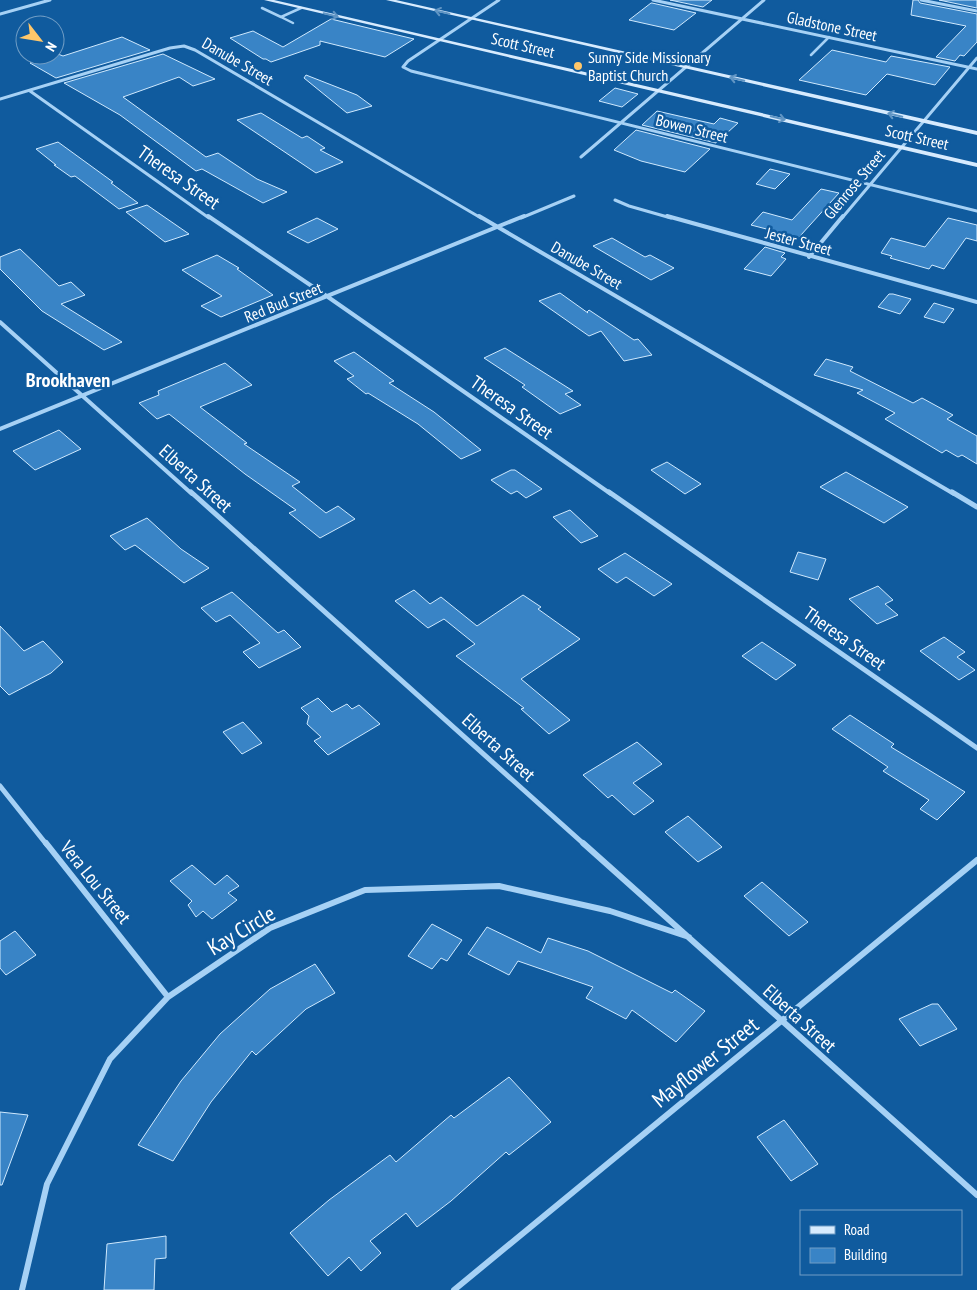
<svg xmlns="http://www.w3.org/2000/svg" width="977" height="1290" viewBox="0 0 977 1290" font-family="'PT Sans Narrow',sans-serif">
<rect width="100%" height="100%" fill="#105b9e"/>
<path fill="#3984c6" stroke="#cfe9fe" d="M670 0H712L703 7Z
M913 0H918L920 3 977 14V42L964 56 960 55 955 61 936 57 966 26 911 15Z
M939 0H977V8Z
M651 3H652L696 13 674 30 629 20Z
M331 19 414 39 385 57 320 41V45L271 62 266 59H263L230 38 253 31 283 47Z
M122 37 150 50 56 78 30 63 58 54 63 56Z
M832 50 886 62 891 56 950 67 935 85 887 74 866 95 799 80Z
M163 54 215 79 193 86 179 77 123 97 206 157 218 153 257 179 287 192 263 203 202 169 196 171 120 115 64 83Z
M306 75 357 95 372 106 347 113 304 78Z
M615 88 638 94 622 107 599 101Z
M657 111 714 124 720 118 738 123 716 143 642 125Z
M261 113 302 138 307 136 325 148 320 150 343 162 316 173 237 120Z
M636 130 710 149 685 172 641 161 614 150Z
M58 142 113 182 111 183 138 203 119 209 75 176 71 177 54 165H56L36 149Z
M770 169 790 174 775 189 756 184Z
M821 189 839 193 791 246 770 241 778 232 751 225 763 212 792 220Z
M147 205 189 234 165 242 126 212Z
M317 218 338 229 308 243 287 232Z
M948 218 977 225V241L966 238 944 269 932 265 929 269 890 258 892 256 881 253 891 238 925 247Z
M612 238 645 257 650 255 674 268 651 280 593 246Z
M765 247 785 253 781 257 786 259 771 276 744 269Z
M20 249 59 286 71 282 85 295 61 304 122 342 104 350 42 311 0 269V257Z
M217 255 239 268 237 269 273 295 221 317 201 306 222 296 182 270Z
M560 293 588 313 587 312 589 310 634 340 638 339 652 355 624 361 601 331 589 336 539 301Z
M889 294H893L911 299 900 314 878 307Z
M934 303 954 309 944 323 924 317Z
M505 348 573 391 565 394 581 405 560 414 522 387 525 385 484 358Z
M354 352 394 381 389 383 434 412 481 450 461 459 418 424 368 393 366 394 347 379 354 376 334 361Z
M826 359 853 367 850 371 913 403 922 398 953 415 947 419 977 436V464L962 455 958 457 946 450 942 453 885 419 895 413 857 393 863 390 814 375Z
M225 363 252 385 200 407 247 443 244 444 300 482 292 486 326 513 338 506 355 519 320 538 289 513 296 510 245 474 169 414 157 419 139 403 159 395 158 391Z
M59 430 81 449 35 470 13 451Z
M667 462 701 484 685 494 651 470Z
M511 470H515L542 489 526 498 517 491 511 494 491 480Z
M846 472 908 507 884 523 820 487Z
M570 510 598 536 581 543 553 517Z
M147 518 181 549 209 568 184 583 135 545 125 550 110 536Z
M798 552 826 559 818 580 790 572Z
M625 553 672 584 654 596 626 577 617 583 598 569Z
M878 586 893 600 885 604 898 615 877 624 849 599Z
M414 590 430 604 441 597 477 626 523 595 541 607 538 609 580 639 521 679 570 720 549 734 521 709 524 708 456 656 475 644 444 619 428 628 395 601Z
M232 592 278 633 284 630 301 647 259 668 243 652 260 643 230 615 216 622 201 608Z
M0 626 24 651 43 641 63 662 51 673 9 695 0 686Z
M944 637 965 652 957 657 975 670 959 680 920 651Z
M762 642 796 665 776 680 742 656Z
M318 698 332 712 347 704 352 709 359 705 380 724 328 755 314 741 321 737 307 724 309 716 301 708Z
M850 715 894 744 891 747 965 792 937 820 920 809 929 800 883 771 888 767 832 729Z
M243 722 262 743 242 754 223 732Z
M637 742 662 764 633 783 654 801 634 815 612 795 608 798 583 775Z
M688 816 722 847 698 862 665 832Z
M192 865 215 885 227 875 239 886 228 893 237 900 212 919 203 911 196 917 188 905 192 901 170 881Z
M762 882 808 922 789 936 744 896Z
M432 924 462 940 447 961 441 958 432 969 408 956Z
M487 927 541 953 548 938 588 951 672 993 675 990 705 1011 676 1042 632 1010 626 1019 586 998 593 987 518 961 509 975 468 954Z
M15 931 36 955 6 975 0 968V941Z
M315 964 335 993 306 1009 256 1055 252 1051 211 1102 173 1161 138 1145 181 1081 220 1034 270 989Z
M932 1004H938L957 1029 920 1046 899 1019Z
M509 1077 551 1122 509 1155 506 1152 451 1201 417 1227 406 1213 370 1241 381 1253 361 1271 349 1257 328 1276 290 1233 329 1200 390 1155 396 1162 451 1115 454 1118Z
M0 1112 28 1115 2 1185H0Z
M784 1120 818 1164 791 1181 757 1137Z
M166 1236V1258L155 1259 154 1290H104L107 1244Z"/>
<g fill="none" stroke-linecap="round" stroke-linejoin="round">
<path stroke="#a6d1f5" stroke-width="2.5" d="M262 8 281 17
M293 23 281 17 301 8
M811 55 829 37"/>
<path stroke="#a6d1f5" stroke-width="3" d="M499 0 408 61 403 67 411 71 977 211
M653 0 977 69
M921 0 977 11
M0 14 50 0
M30 91 209 218
M0 99 170 48 184 46 195 50 481 218
M581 157 764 0
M615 200 629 206 671 218
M521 218 574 196
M842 218 977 58"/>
<path stroke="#a6d1f5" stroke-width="4" d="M208 216 328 297 611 494
M479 216 954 494
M667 216 977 302
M809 257 843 216
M0 322 192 494
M0 429 524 216"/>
<path stroke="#a6d1f5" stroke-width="5" d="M191 492 585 845
M609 492 977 748
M952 492 977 507
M0 786 47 845"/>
<path stroke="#a6d1f5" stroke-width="6" d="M46 843 168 997
M583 843 977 1195
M22 1290 47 1184 110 1059 168 997 270 928 365 890 499 886 610 911 689 937
M454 1290 977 860"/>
<path fill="#d7ebfe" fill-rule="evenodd" d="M264 0H274L977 163V167Z
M386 0H396L977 131V135Z"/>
</g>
<defs><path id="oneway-shaft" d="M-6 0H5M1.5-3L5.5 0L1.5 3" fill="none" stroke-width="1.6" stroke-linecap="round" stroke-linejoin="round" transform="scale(1.25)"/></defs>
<g stroke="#6095c4">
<use href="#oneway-shaft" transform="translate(442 12) rotate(-167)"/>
<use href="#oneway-shaft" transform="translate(331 15) rotate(13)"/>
<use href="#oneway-shaft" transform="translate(737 79) rotate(-167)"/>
<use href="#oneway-shaft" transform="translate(895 115) rotate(-167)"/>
<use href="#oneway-shaft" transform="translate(778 118) rotate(13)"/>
</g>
<circle fill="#ffc76a" stroke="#105b9e" stroke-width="2" cx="578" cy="66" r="5"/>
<g text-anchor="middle" stroke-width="5" stroke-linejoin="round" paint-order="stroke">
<g font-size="16" fill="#fff" stroke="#105b9e">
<text transform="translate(832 26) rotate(12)" y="6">Gladstone Street</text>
<text transform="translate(523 45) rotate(13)" y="6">Scott Street</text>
<text transform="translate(238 61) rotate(30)" y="6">Danube Street</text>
<text transform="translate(692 128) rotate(14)" y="6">Bowen Street</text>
<text transform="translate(917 137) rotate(13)" y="6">Scott Street</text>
<text transform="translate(854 184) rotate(-50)" y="6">Glenrose Street</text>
<text transform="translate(799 241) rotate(15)" y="6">Jester Street</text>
<text transform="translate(587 265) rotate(30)" y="6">Danube Street</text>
<text transform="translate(283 302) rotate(-22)" y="6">Red Bud Street</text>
</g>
<g font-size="16" fill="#fff" stroke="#105b9e" text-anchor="start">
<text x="588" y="63">Sunny Side Missionary<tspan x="588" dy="18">Baptist Church</tspan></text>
</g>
<g font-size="19" fill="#fff" stroke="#105b9e">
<text transform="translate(179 177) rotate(35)" y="7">Theresa Street</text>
<text transform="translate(512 407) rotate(35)" y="7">Theresa Street</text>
<text transform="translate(196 478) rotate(42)" y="7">Elberta Street</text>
<text transform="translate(845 638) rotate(35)" y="7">Theresa Street</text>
<text transform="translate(499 747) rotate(42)" y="7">Elberta Street</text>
<text transform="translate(96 882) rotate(51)" y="7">Vera Lou Street</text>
<text transform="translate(800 1018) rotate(42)" y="7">Elberta Street</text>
</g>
<g font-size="20" font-weight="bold" fill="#fff" stroke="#105b9e">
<text x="68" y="387">Brookhaven</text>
</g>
<g font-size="22" fill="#fff" stroke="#105b9e">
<text transform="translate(241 930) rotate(-31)" y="8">Kay Circle</text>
<text transform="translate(705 1062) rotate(-39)" y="8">Mayflower Street</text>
</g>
</g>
<rect x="800" y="1210" width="162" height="65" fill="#105b9e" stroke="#709dc5"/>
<rect x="810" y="1226" width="25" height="8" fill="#d7ebfe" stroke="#709dc5"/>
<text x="844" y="1235" font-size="15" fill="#ffffff">Road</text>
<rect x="810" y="1248" width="25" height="15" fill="#3984c6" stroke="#709dc5"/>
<text x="844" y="1260" font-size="15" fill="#ffffff">Building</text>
<g transform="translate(40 40) rotate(121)"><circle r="24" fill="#105b9e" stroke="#709dc5"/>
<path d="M0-4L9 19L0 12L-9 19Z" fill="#ffc76a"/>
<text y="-8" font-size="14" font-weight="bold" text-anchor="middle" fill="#ffffff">N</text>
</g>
</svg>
